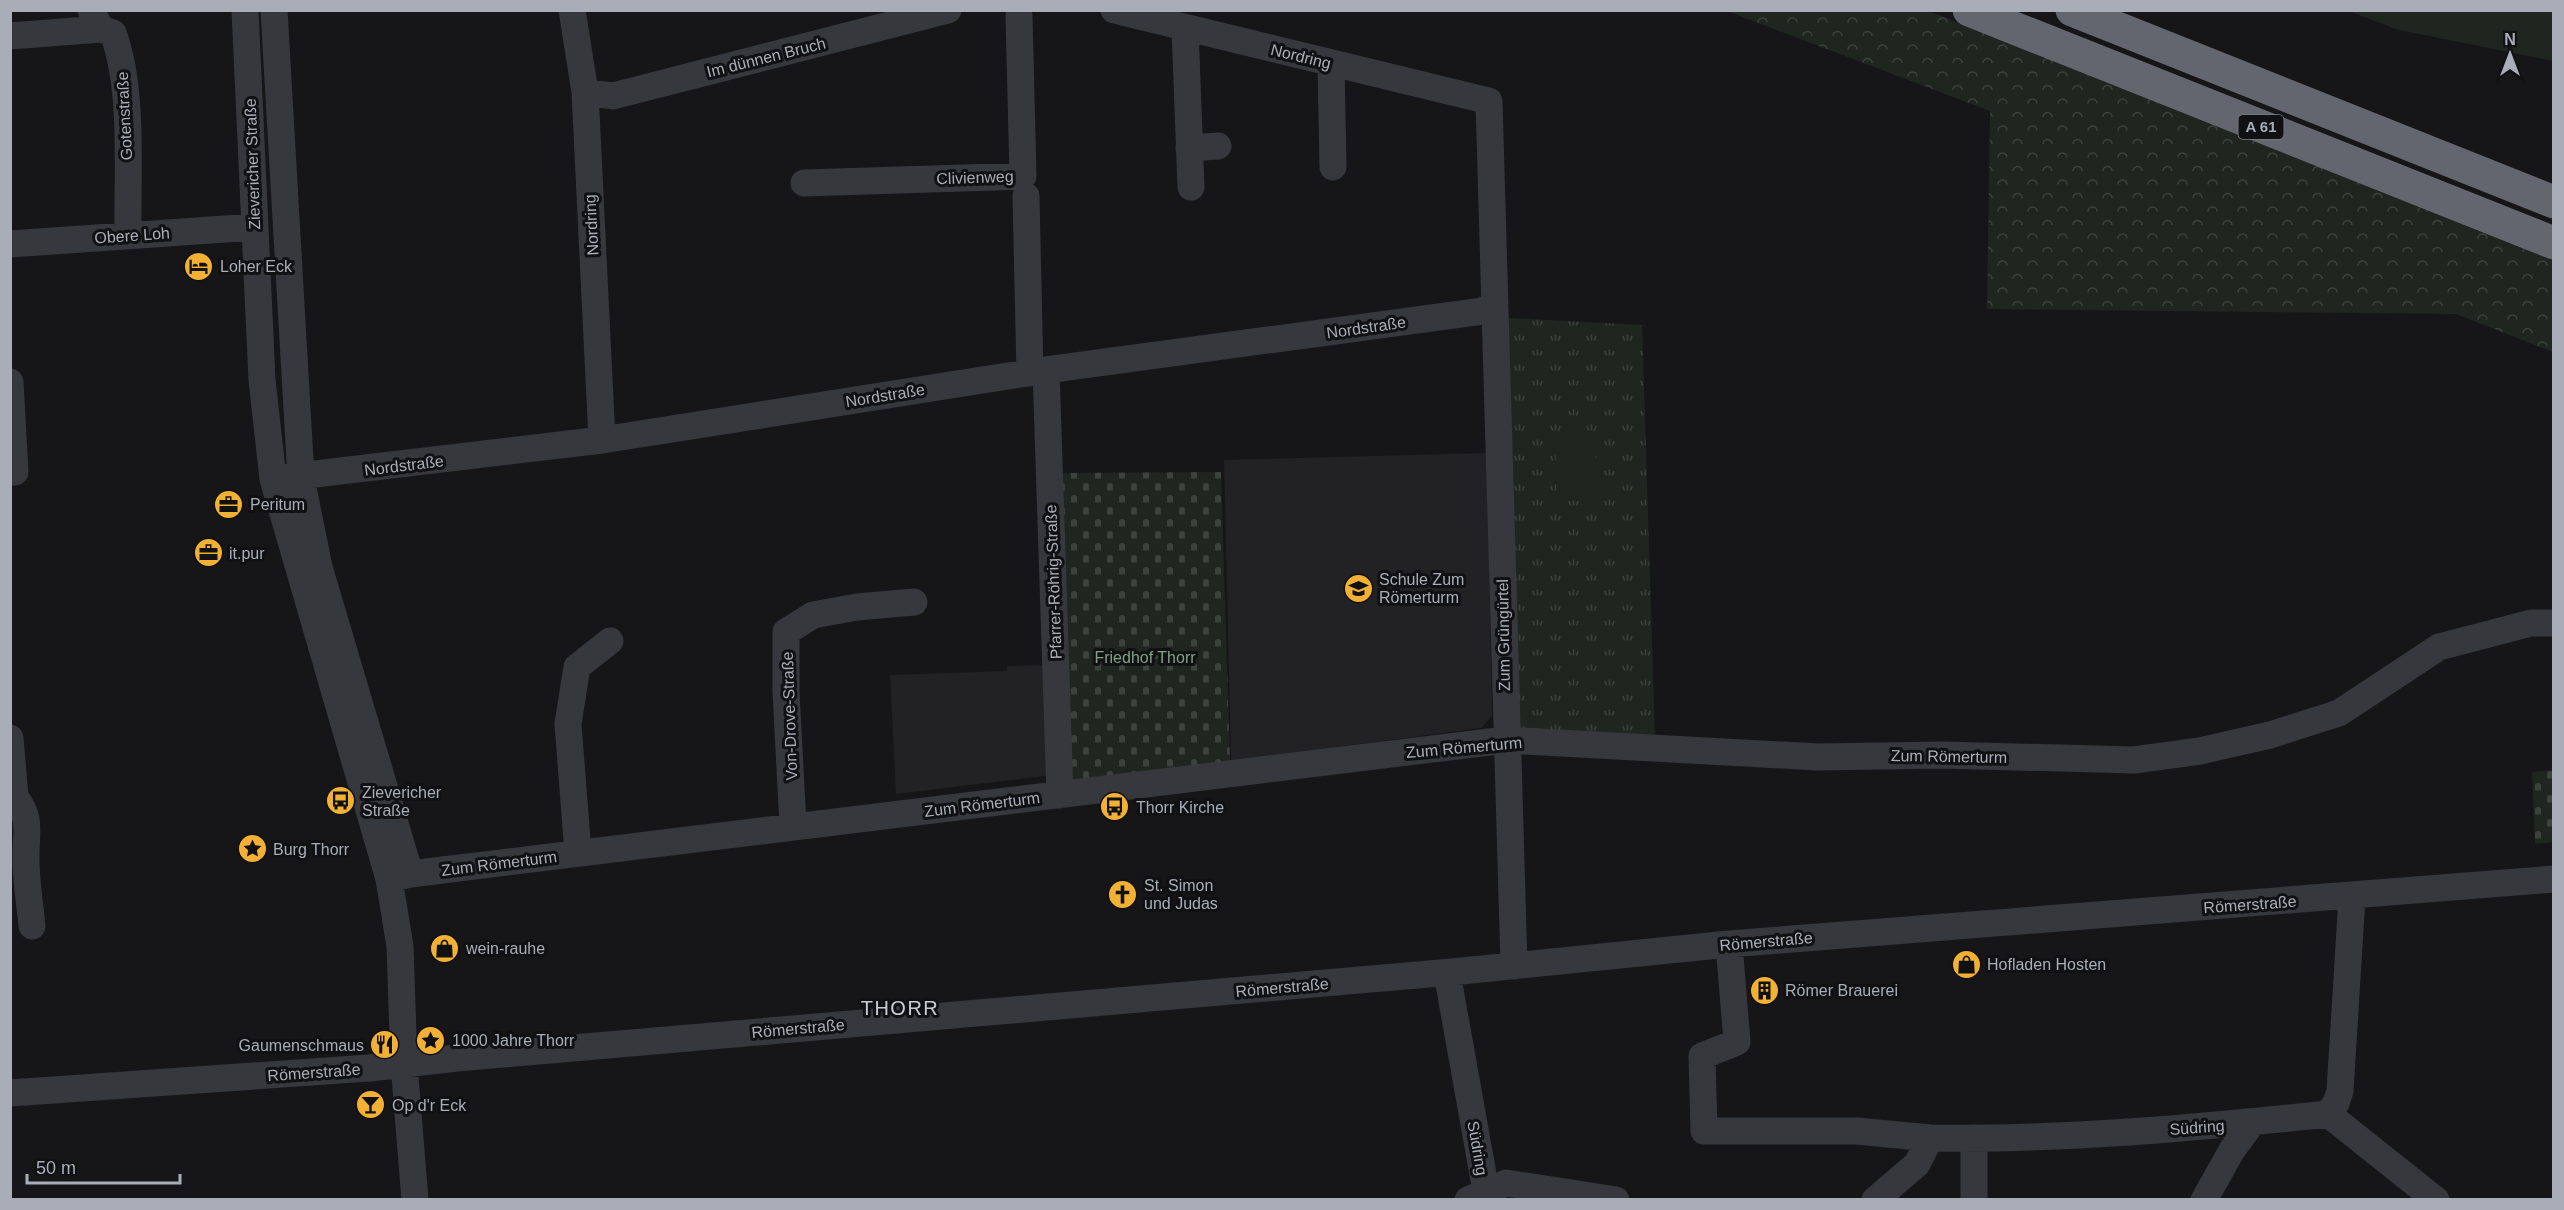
<svg xmlns="http://www.w3.org/2000/svg" width="2564" height="1210" viewBox="0 0 2564 1210" font-family="Arial,sans-serif">
<defs>
<pattern id="forest-crowns" width="20" height="18" patternUnits="userSpaceOnUse" patternTransform="scale(1.5)"><rect width="20" height="18" fill="#1e261f"/><path d="M2 6a3 3 0 1 1 6 0M12 15a3 3 0 1 1 6 0" fill="none" stroke="#3c433d"/></pattern>
<pattern id="cemetery-stones" width="16" height="16" patternUnits="userSpaceOnUse" patternTransform="scale(1.5)"><rect width="16" height="16" fill="#1e261f"/><path d="M2 7V4a2 2 0 0 1 4 0v3zM10 15v-3a2 2 0 0 1 4 0v3z" fill="#3c433d"/></pattern>
<pattern id="park-tufts" width="24" height="20" patternUnits="userSpaceOnUse" patternTransform="scale(1.5)"><rect width="24" height="20" fill="#1e261f"/><path d="M3 7l-1-3M5 7V3M7 7l1-3M15 17l-1-3M17 17v-4M19 17l1-3" fill="none" stroke="#3c433d"/></pattern>
</defs>
<rect width="100%" height="100%" fill="#161618"/>
<path fill="#222225" d="M1487 453 1492 716 1481 728 1231 761 1224 460Z
M1049 665 1052 775 896 794 890 675 1007 671V666Z"/>
<path fill="url(#forest-crowns)" d="M1727 11H1929L2553 255V352L2456 314 1987 309 1990 111Z"/>
<path fill="url(#cemetery-stones)" d="M1221 472 1230 762 1068 782 1058 473Z
M2553 770V842L2535 844 2532 772Z"/>
<path fill="url(#park-tufts)" d="M1509 318 1642 325 1655 736 1523 731 1517 727 1514 718Z"/>
<path fill="#1e261f" d="M2348 11H2553V61L2399 30Z
M1595 439 1597 500 1557 501 1555 440Z"/>
<g fill="none" stroke-linecap="round" stroke-linejoin="round">
<path stroke="#37383d" stroke-width="27" d="M91 10 101 29 113 33C134 89 127 174 128 234
M245 10 262 380 273 479 389 879 400 946 404 1064 415 1200
M274 10 301 478 319 567 410 874
M572 10 585 92 602 440
M1114 10 1489 101 1514 966
M1185 28 1191 187
M10 36 101 29
M1331 63 1333 167
M585 92 613 96 948 10
M1189 148 1218 146
M804 183 1023 176 1019 16
M1026 196 1030 373
M10 244 254 227
M1046 370 1060 795
M10 382 15 472H10
M273 479 602 440 1046 370 1483 311 1495 303
M10 738 15 797H10
M15 797C33 820 25 833 26 860 26 882 30 904 32 926
M793 826 786 692V632L813 615 857 607 914 602
M578 853 568 724 577 667 610 641
M389 879 410 874 1506 740 1818 757 1942 755 2134 760 2200 751 2270 735 2339 713 2439 647 2531 623H2554
M1729 944 1737 1042 1702 1056 1704 1131H1857L1930 1138
M1447 973 1486 1191
M10 1093 369 1068 457 1058 1452 972 1729 944 2554 879
M2328 1114 2436 1200
M1974 1138V1200
M1468 1200 1506 1183 1616 1200
M1875 1200 1917 1164 1930 1138C2063 1140 2195 1128 2328 1114L2336 1103 2340 1091 2352 897
M2204 1200 2232 1150 2252 1123"/>
<path stroke="#63666e" stroke-width="33" d="M1969 10 2554 243
M2072 10 2554 202"/>
</g>
<defs>
<symbol id="hotel-disc" viewBox="-11 -11 22 22"><circle r="9.5" fill="#f2b134" stroke="#111113"/><path d="M-6-4.5h1.5V1H6V5H4.5V3h-9V5H-6ZM-4 0a1.8 1.8 0 1 1 3.6 0ZM.5 0V-2.5h3Q6-2.5 6 0Z" fill="#111"/></symbol>
<symbol id="office-disc" viewBox="-11 -11 22 22"><circle r="9.5" fill="#f2b134" stroke="#111113"/><path d="M-6-3h4V-5.5h4V-3h4V5H-6ZM-1-4.5V-3h2v-1.5ZM-6 0V1H6V0Z" fill="#111"/></symbol>
<symbol id="school-disc" viewBox="-11 -11 22 22"><circle r="9.5" fill="#f2b134" stroke="#111113"/><path d="M0-5L7-2L0 1L-7-2ZM-4 1L0 2.5L4 1V4Q0 6-4 4Z" fill="#111"/></symbol>
<symbol id="bus-disc" viewBox="-11 -11 22 22"><circle r="9.5" fill="#f2b134" stroke="#111113"/><path d="M-5-6H5V4H4V6H2V4H-2V6H-4V4H-5ZM-3.5-4V0h7V-4ZM-3.5 1.2v1.5H-2V1.2ZM2 1.2v1.5H3.5V1.2Z" fill="#111"/></symbol>
<symbol id="sight-disc" viewBox="-11 -11 22 22"><circle r="9.5" fill="#f2b134" stroke="#111113"/><path d="M0-6L1.8-2.2L6-1.7L2.9 1.2L3.7 5.4L0 3.3L-3.7 5.4L-2.9 1.2L-6-1.7L-1.8-2.2Z" fill="#111"/></symbol>
<symbol id="church-disc" viewBox="-11 -11 22 22"><circle r="9.5" fill="#f2b134" stroke="#111113"/><path d="M-1.2-6h2.4v3.5h3.3v2.4h-3.3V6h-2.4V-.1h-3.3v-2.4h3.3Z" fill="#111"/></symbol>
<symbol id="shop-disc" viewBox="-11 -11 22 22"><circle r="9.5" fill="#f2b134" stroke="#111113"/><path d="M-5-2.5h2.3a2.7 3.5 0 0 1 5.4 0H5L5.5 6h-11ZM-1.5-2.5h3a1.5 2.3 0 0 0-3 0Z" fill="#111"/></symbol>
<symbol id="building-disc" viewBox="-11 -11 22 22"><circle r="9.5" fill="#f2b134" stroke="#111113"/><path d="M-4-6H4V6H1V3H-1V6H-4ZM-2.5-4.3h1.7v1.8h-1.7ZM.8-4.3h1.7v1.8H.8ZM-2.5-1h1.7V.8h-1.7ZM.8-1h1.7V.8H.8Z" fill="#111"/></symbol>
<symbol id="restaurant-disc" viewBox="-11 -11 22 22"><circle r="9.5" fill="#f2b134" stroke="#111113"/><path d="M-5-6h1v4h1v-4h1v4h1v-4h1v5L-1.5 .5V6h-2V.5L-5-1ZM5-6V6H3V1.5H1.5Q1.5-4 5-6Z" fill="#111"/></symbol>
<symbol id="bar-disc" viewBox="-11 -11 22 22"><circle r="9.5" fill="#f2b134" stroke="#111113"/><path d="M-6-5H6L.8 .8V4.5H3.5V6h-7V4.5H-.8V.8Z" fill="#111"/></symbol>
</defs>
<g fill-rule="evenodd">
<use href="#hotel-disc" x="182" y="250" width="33" height="33"/>
<use href="#office-disc" x="212" y="488" width="33" height="33"/>
<use href="#office-disc" x="192" y="536" width="33" height="33"/>
<use href="#school-disc" x="1342" y="572" width="33" height="33"/>
<use href="#bus-disc" x="324" y="784" width="33" height="33"/>
<use href="#bus-disc" x="1098" y="790" width="33" height="33"/>
<use href="#sight-disc" x="236" y="832" width="33" height="33"/>
<use href="#church-disc" x="1106" y="878" width="33" height="33"/>
<use href="#shop-disc" x="428" y="932" width="33" height="33"/>
<use href="#shop-disc" x="1950" y="948" width="33" height="33"/>
<use href="#building-disc" x="1748" y="974" width="33" height="33"/>
<use href="#sight-disc" x="414" y="1024" width="33" height="33"/>
<use href="#restaurant-disc" x="368" y="1028" width="33" height="33"/>
<use href="#bar-disc" x="354" y="1088" width="33" height="33"/>
</g>
<g text-anchor="middle" stroke-width="6" stroke-linejoin="round" paint-order="stroke">
<rect fill="#111113" stroke="#7b7e86" stroke-width="1.5" x="2238.5" y="115" width="45" height="24" rx="4.5"/>
<g font-size="15" font-weight="bold" fill="#a8adb8">
<text x="2261" y="132">A 61</text>
</g>
<g font-size="16" fill="#a8adb8" stroke="#111113">
<text transform="translate(1301 56) rotate(14)" y="6">Nordring</text>
<text transform="translate(766 57) rotate(-14)" y="6">Im dünnen Bruch</text>
<text transform="translate(124 116) rotate(-93)" y="6">Gotenstraße</text>
<text transform="translate(252 164) rotate(-92)" y="6">Zievericher Straße</text>
<text transform="translate(975 177) rotate(-2)" y="6">Clivienweg</text>
<text transform="translate(591 225) rotate(-93)" y="6">Nordring</text>
<text transform="translate(132 235) rotate(-4)" y="6">Obere Loh</text>
<text transform="translate(1366 327) rotate(-8)" y="6">Nordstraße</text>
<text transform="translate(885 395) rotate(-9)" y="6">Nordstraße</text>
<text transform="translate(404 465) rotate(-7)" y="6">Nordstraße</text>
<text transform="translate(1053 582) rotate(-92)" y="6">Pfarrer-Röhrig-Straße</text>
<text transform="translate(1503 635) rotate(-91)" y="6">Zum Grüngürtel</text>
<text transform="translate(789 716) rotate(-92)" y="6">Von-Drove-Straße</text>
<text transform="translate(1464 747) rotate(-5)" y="6">Zum Römerturm</text>
<text transform="translate(1949 756) rotate(1)" y="6">Zum Römerturm</text>
<text transform="translate(982 804) rotate(-7)" y="6">Zum Römerturm</text>
<text transform="translate(499 863) rotate(-7)" y="6">Zum Römerturm</text>
<text transform="translate(2250 904) rotate(-4)" y="6">Römerstraße</text>
<text transform="translate(1766 941) rotate(-5)" y="6">Römerstraße</text>
<text transform="translate(1282 987) rotate(-5)" y="6">Römerstraße</text>
<text transform="translate(798 1028) rotate(-5)" y="6">Römerstraße</text>
<text transform="translate(314 1072) rotate(-4)" y="6">Römerstraße</text>
<text transform="translate(2197 1127) rotate(-4)" y="6">Südring</text>
<text transform="translate(1478 1148) rotate(80)" y="6">Südring</text>
</g>
<g font-size="16" fill="#a8adb8" stroke="#111113" text-anchor="start">
<text x="220" y="272">Loher Eck</text>
<text x="250" y="510">Peritum</text>
<text x="229" y="559">it.pur</text>
<text x="1379" y="585">Schule Zum<tspan x="1379" dy="18">Römerturm</tspan></text>
<text x="362" y="798">Zievericher<tspan x="362" dy="18">Straße</tspan></text>
<text x="1136" y="813">Thorr Kirche</text>
<text x="273" y="855">Burg Thorr</text>
<text x="1144" y="891">St. Simon<tspan x="1144" dy="18">und Judas</tspan></text>
<text x="466" y="954">wein-rauhe</text>
<text x="1987" y="970">Hofladen Hosten</text>
<text x="1785" y="996">Römer Brauerei</text>
<text x="452" y="1046">1000 Jahre Thorr</text>
<text x="364" y="1051" text-anchor="end">Gaumenschmaus</text>
<text x="392" y="1111">Op d'r Eck</text>
</g>
<g font-size="16" fill="#7fa381" stroke="#111113">
<text x="1145" y="663">Friedhof Thorr</text>
</g>
<g font-size="20" letter-spacing="1.5" fill="#c9ccd4" stroke="#111113">
<text x="900" y="1015">THORR</text>
</g>
</g>
<rect width="2564" height="1210" fill="none" stroke="#a8adb8" stroke-width="24"/>
<g transform="translate(2510 54)" stroke="#111113" stroke-width="4.5" paint-order="stroke">
<path d="M0-4.5L10 22L0 15L-10 22Z" fill="#a8adb8"/>
<text y="-9" font-size="16" font-weight="bold" text-anchor="middle" fill="#a8adb8">N</text>
</g>
<path d="M27 1174v9h153v-9" fill="none" stroke="#a8adb8" stroke-width="3"/>
<text x="36" y="1174" font-size="18" fill="#a8adb8" stroke="#111113" stroke-width="4.5" paint-order="stroke">50 m</text>
</svg>
